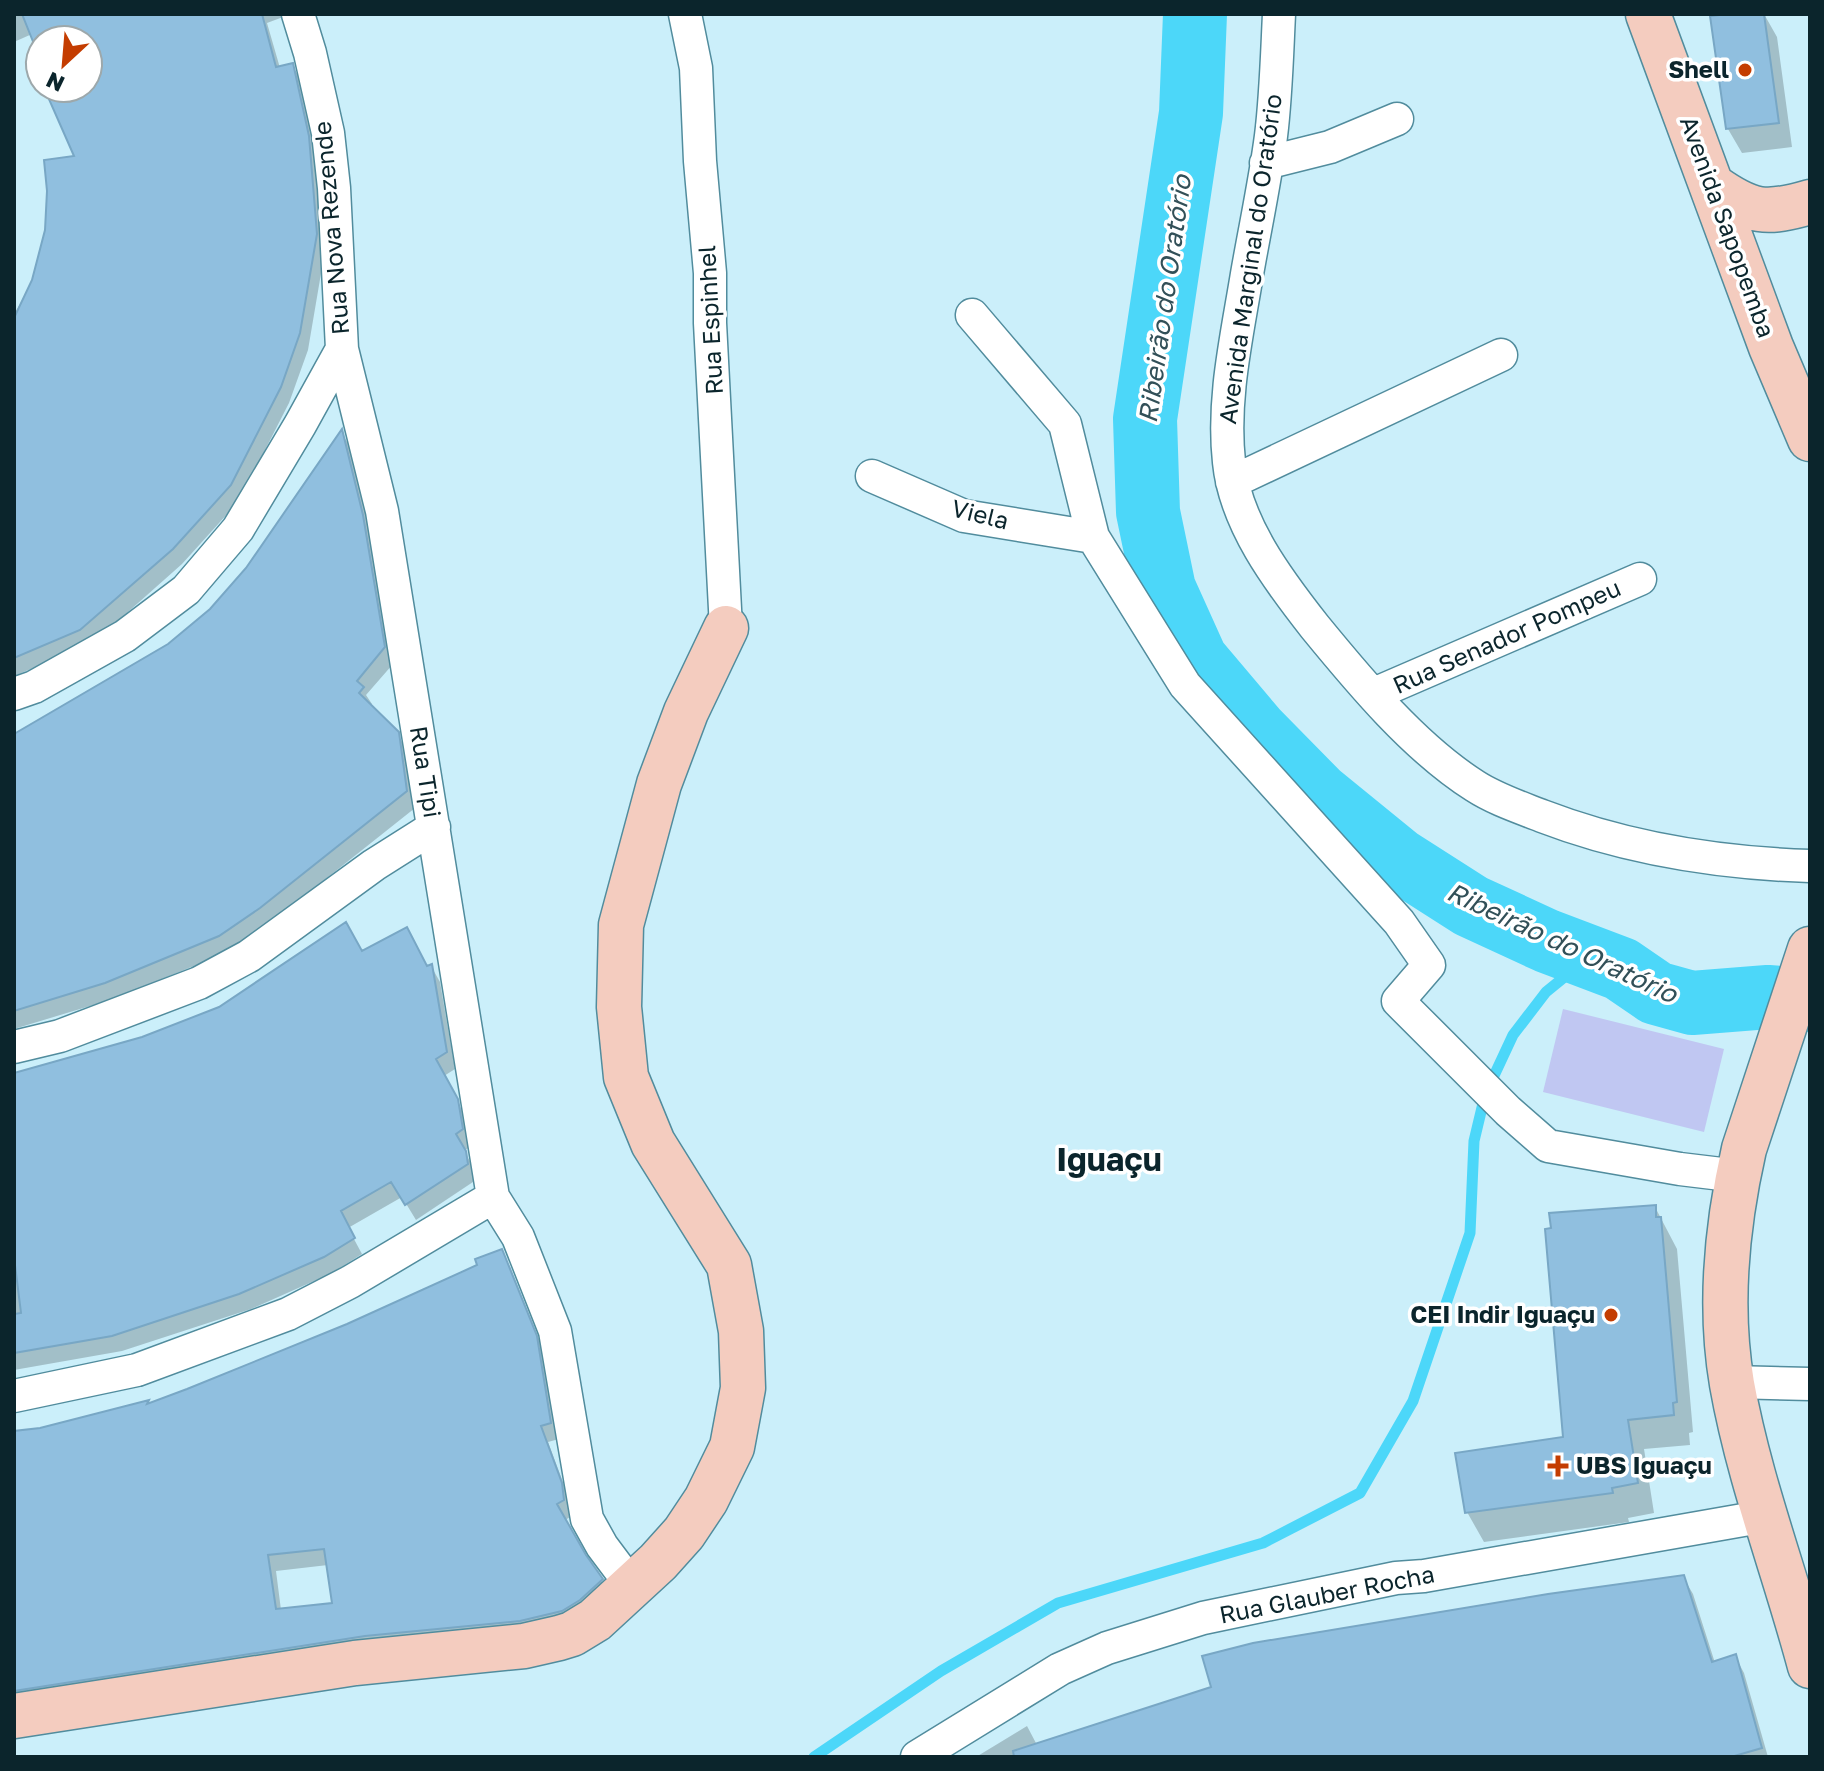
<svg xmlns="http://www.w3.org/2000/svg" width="1824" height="1771" viewBox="0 0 1824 1771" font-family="'Golos Text',sans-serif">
<rect width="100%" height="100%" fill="#cbeffa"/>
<path fill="#c0c7f2" d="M1563 1009 1724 1049 1704 1132 1543 1092Z"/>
<path fill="#0003" fill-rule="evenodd" d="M14 14H281L283 17 267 23 280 68 292 65 301 80 317 153 325 250 308 350 289 403 239 501 182 564 93 643 14 676V314L34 281 77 157 54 88H88V40H40V54L32 34 14 42Z
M1746 14H1764L1777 37 1792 147 1742 153 1728 129Z
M342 433 350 447 371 532 393 664 366 695 372 704 370 706 397 734 407 750 415 808 269 924 228 952 113 999 14 1029V736L169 646 211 610 247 569Z
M361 953 427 968 431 966 440 982 455 1069 444 1076 466 1118 471 1146 464 1151 475 1170 476 1180 416 1220 402 1197 348 1228 362 1254 332 1273 251 1309 122 1351 14 1370V1075L143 1039Z
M1655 1207 1677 1249 1693 1432 1689 1433 1690 1445 1644 1449 1654 1513 1628 1518 1629 1522 1484 1542 1467 1512 1565 1439Z
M501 1251 510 1267 545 1354 559 1439 548 1442 570 1501 572 1516 565 1520 610 1596 589 1616 14 1709V1433L40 1430 148 1402 150 1405 348 1326 479 1266ZM328 1565 334 1605 281 1610 276 1571Z
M1683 1577 1693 1594 1715 1663 1735 1656 1744 1673 1768 1757H976L1027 1726 1037 1745Z"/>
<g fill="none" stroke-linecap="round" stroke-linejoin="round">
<path stroke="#4cd7f9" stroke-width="11" d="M814 1757 941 1671 1058 1603 1263 1543 1360 1493 1413 1401 1470 1233 1474 1141 1485 1095 1513 1035 1546 992 1589 957"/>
<path stroke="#4cd7f9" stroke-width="64" d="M1195 14 1191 113 1145 419 1148 512 1164 589 1196 660 1256 731 1318 794 1399 860 1471 906 1547 941 1621 969 1656 993 1692 1003 1768 997 1810 1000"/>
</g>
<path fill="#90bfdf" stroke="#78a7c5" stroke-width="2" fill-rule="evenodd" d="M22 14H262L276 67 293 63 309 136 317 234 300 333 281 387 231 485 173 549 80 630 14 658V318L32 280 45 230 47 191 44 160 74 156 48 97 55 95 52 88H88V40H40V59Z
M1729 14H1764L1779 123 1726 129 1710 16Z
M342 429 363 515 385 647 357 681 364 687 359 693 399 732 407 791 260 908 219 936 105 983 14 1011V734L168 644 210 609 246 568Z
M346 922 362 951 407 927 427 966 432 964 447 1052 436 1059 458 1099 463 1129 456 1134 466 1151 468 1164 405 1205 391 1182 341 1211 355 1238 324 1257 239 1294 112 1336 14 1353V1314L21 1313 14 1257V1073L142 1037 219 1007Z
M1656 1205V1217H1661L1677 1402 1673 1403 1674 1415 1628 1420 1638 1483 1612 1488 1613 1493 1465 1513 1455 1453 1563 1437 1545 1229 1551 1228 1549 1213Z
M502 1249 537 1336 551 1423 541 1426 562 1483 564 1500 557 1504 586 1555 603 1579 580 1600 562 1611 520 1621 365 1636 14 1691V1431L40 1428 149 1400 147 1404 187 1389 347 1324 477 1265 475 1259ZM324 1549 332 1603 276 1609 268 1555Z
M1684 1575 1712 1662 1736 1654 1762 1748 1731 1757H1014L1013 1751 1211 1687 1202 1656 1253 1643 1548 1594Z"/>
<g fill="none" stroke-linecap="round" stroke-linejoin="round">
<defs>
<path id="street" d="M298 14 310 53 328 133 334 188 342 349 382 511 493 1197 518 1237 555 1331 587 1519 602 1546 632 1586
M685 14 696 68 700 161 710 273V323L726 628
M1279 14C1277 54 1276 96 1271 136 1265 182 1255 228 1247 274 1237 336 1222 399 1229 462 1235 523 1278 580 1315 627 1360 682 1415 748 1475 786 1495 799 1519 807 1542 816 1628 849 1718 863 1810 866
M1266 163 1330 147 1397 119
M972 315 1065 424 1093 537 1185 685 1399 922 1429 965 1398 1001 1508 1111 1548 1146 1680 1169 1738 1176
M872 476 964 516 1093 537
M1232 482 1501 355
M14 694 34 687 125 636 186 590 238 529 300 425 342 349
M1374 694 1640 579
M14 1047 60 1036 199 983 249 956 374 865 434 827
M1732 1382 1810 1384
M14 1396 137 1370 288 1314 350 1282 493 1197
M917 1757 1060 1669 1107 1648 1203 1618 1396 1578 1424 1576 1766 1516"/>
<path id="secondary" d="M1648 14 1771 347 1810 439
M1714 187C1751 213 1766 215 1810 202
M1810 949 1744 1149C1727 1224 1719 1308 1732 1384 1749 1480 1785 1572 1810 1666
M14 1716 355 1663 524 1646 559 1638 572 1634 595 1620 658 1562 684 1533 706 1500 732 1447 743 1388 741 1331 729 1265 653 1143 626 1077 619 1007 621 925 659 784 686 712 726 628"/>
</defs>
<use href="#street" stroke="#518c9d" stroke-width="35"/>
<use href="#secondary" stroke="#518c9d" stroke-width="47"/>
<use href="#street" stroke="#fff" stroke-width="32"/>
<use href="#secondary" stroke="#f4ccbf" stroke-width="44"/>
</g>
<g fill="#c43d01" stroke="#fff" stroke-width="3">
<circle cx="1745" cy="70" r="8"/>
<circle cx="1611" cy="1315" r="8"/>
<path d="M1554 1454h8v8h8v8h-8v8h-8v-8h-8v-8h8z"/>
</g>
<g text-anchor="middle" stroke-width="7" stroke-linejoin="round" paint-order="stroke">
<g font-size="24" font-weight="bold" fill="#0b252c" stroke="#fff" text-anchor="end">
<text x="1729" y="78">Shell</text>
<text x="1595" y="1323">CEI Indir Iguaçu</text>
<text x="1576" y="1474" text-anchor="start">UBS Iguaçu</text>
</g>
<g font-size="24" fill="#0b252c" stroke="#fff">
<text transform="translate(1727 227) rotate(70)" y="8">Avenida Sapopemba</text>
<text transform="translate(332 228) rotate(-95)" y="8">Rua Nova Rezende</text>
<text transform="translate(1251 259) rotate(-82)" y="8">Avenida Marginal do Oratório</text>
<text transform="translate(711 320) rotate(-93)" y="8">Rua Espinhel</text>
<text transform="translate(980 515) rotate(14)" y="8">Viela</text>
<text transform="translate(1507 637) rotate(-24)" y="8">Rua Senador Pompeu</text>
<text transform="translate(425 772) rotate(81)" y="8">Rua Tipi</text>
<text transform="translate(1327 1595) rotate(-11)" y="8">Rua Glauber Rocha</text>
</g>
<g font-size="26" font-style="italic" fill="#325058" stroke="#fff">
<text transform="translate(1165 299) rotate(-82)" y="9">Ribeirão do Oratório</text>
<text transform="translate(1562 943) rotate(25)" y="9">Ribeirão do Oratório</text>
</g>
<g font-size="32" font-weight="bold" fill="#0b252c" stroke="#fff">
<text x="1109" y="1171">Iguaçu</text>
</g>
</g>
<rect width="1824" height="1771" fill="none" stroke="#0b252c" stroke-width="32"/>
<g transform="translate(64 64) rotate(206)"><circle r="38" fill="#ffffff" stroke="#9da8ab" stroke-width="2"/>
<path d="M0-6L14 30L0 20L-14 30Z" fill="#c43d01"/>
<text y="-12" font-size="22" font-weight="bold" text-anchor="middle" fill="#0b252c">N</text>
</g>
</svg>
